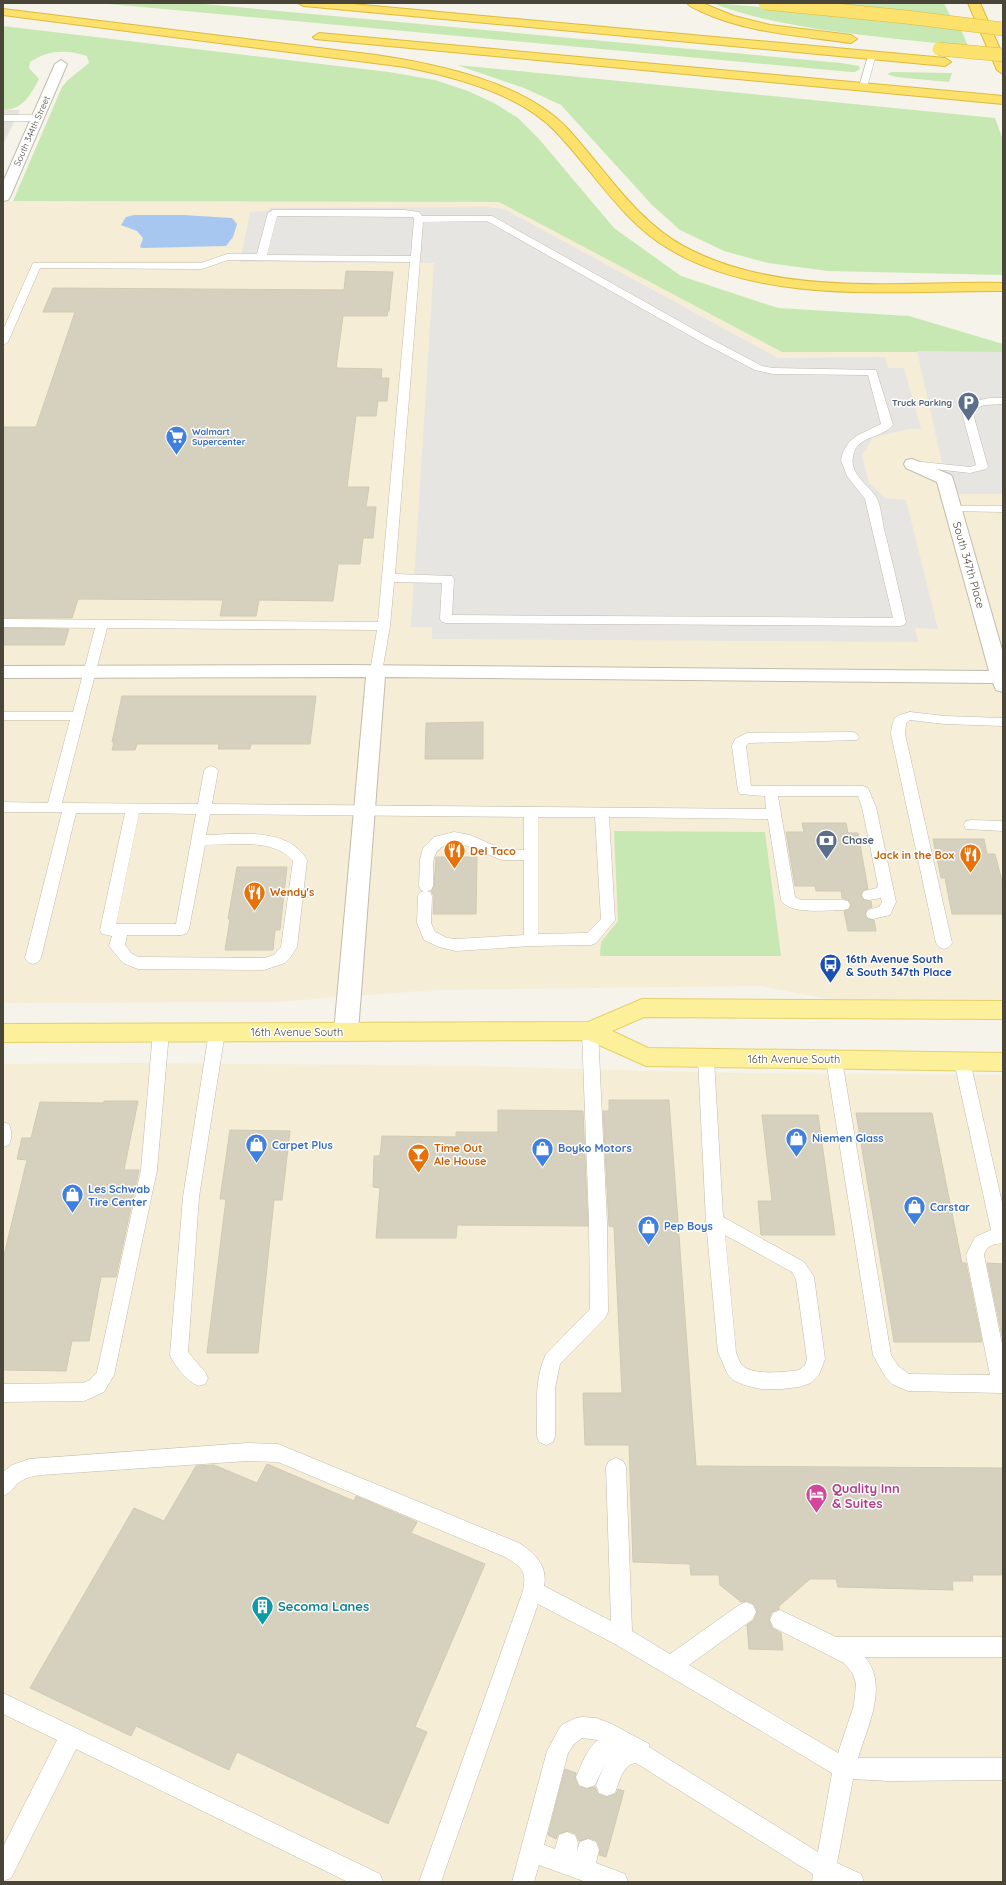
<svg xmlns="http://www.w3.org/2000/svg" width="1006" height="1885" viewBox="0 0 1006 1885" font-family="Quicksand,sans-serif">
<rect width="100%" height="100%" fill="#f5f3ea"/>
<path fill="#f6edd6" d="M3 201 499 202 782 352 917 351 939 437 949 494H1003V1000L828 999 760 986 434 990 275 1002 3 1003Z
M131 1063 475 1066 732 1073 1003 1075V1882H3V1064Z"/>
<path fill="#e4e2db" d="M3 110H20L3 144Z"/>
<path fill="#c8e8b3" d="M98 3H193L841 63 859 66 860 69 855 72H851Z
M712 3 808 11 960 27 968 46C922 42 877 37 831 31 790 25 751 18 712 3Z
M813 3H944L951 18Z
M3 26 389 72 435 80 468 91 494 103 518 118 539 139 614 228 681 276 778 308 909 316 1003 344V352H782L499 202 13 201 62 87 68 80 89 63 87 56C67 49 47 50 30 62L29 68 39 79C31 94 23 110 3 110Z
M457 65 995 118 1003 140V275L828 271 768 263 724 251 680 230 652 205 561 105 524 88Z
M892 72 952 73 949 82 896 77 887 74Z
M614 831 765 832 781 956H600L601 942 618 921Z"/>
<path fill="#e6e5e1" d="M487 207 504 209 778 358 885 357 888 368H904L921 429H908L873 438 862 455 869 483 885 498 906 500 938 629 915 628 918 642 432 639V627H411L434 263 240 262 250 212 268 211 270 208Z
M917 351 1003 352V494H949Z"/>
<path fill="#a7c7f0" d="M134 215H183L232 218 237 224 233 237 226 246 142 248 140 247 143 238 137 231 121 225 126 217Z"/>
<path fill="#d6d1bf" stroke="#d1cab2" d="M346 271 393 272 389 311H388L387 316H343L336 368 382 369 381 378H389L387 401H378L376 416H356L347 487H369L366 507H376L373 538H363L360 564H338L333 601 259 600 256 616H220L223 600 78 599 72 618H3V427H36L75 312H43L53 288 344 290Z
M3 628 69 629 64 645H3Z
M122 696H316L310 744H251L250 749H218L219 744H137L135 750H112L114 742H112Z
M483 722V759H425L426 723Z
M802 823H846L848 833H858L868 889 863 890 861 896 864 900 871 901 872 907 867 909 865 915 868 919 874 920 876 931H848L844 911 849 910 851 904 848 900 842 898 841 891H816L815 886H795L786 832H804Z
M933 839H984L987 854H995L1003 885V914H952L945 878H941Z
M436 857H477L476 914H433L434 896 431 891 434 886Z
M237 867H287L280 930H275L273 950H225L230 919H228Z
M609 1100H669L696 1466 1003 1468V1575H972L973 1581H952L953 1590 838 1587 836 1579H810L779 1606V1609L772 1612 769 1619 772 1628 781 1633 783 1650 749 1649 747 1625 754 1620 757 1611 754 1604 747 1601 741 1602 720 1585 719 1575H691L690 1564 633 1562 629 1445H585L583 1393H622L614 1227 609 1226 603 1111H609Z
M104 1101H138L124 1170H139L116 1277H101L89 1341H72L66 1371 3 1370V1259L27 1160 17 1159 22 1138H31L40 1102 104 1103Z
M498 1110 583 1111 588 1226 457 1225 456 1238H376L380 1188 373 1187 374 1156H380L382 1136 456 1137V1132H498Z
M856 1113H932L962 1263H966L982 1342H894Z
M762 1115H818L835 1235H761L758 1201H772Z
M230 1130 290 1131 282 1200H274L258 1353H207L226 1199H220Z
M987 1263 1003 1264V1341Z
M267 1464 354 1501 356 1496 417 1522 411 1533 485 1564 415 1727 427 1732 388 1824 237 1752 229 1770 136 1726 131 1736 30 1688 134 1508 164 1521 196 1466 214 1465 257 1483Z
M565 1769 576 1773 575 1778 578 1786 586 1789 595 1787 598 1794 606 1797 616 1794 618 1789 624 1791 606 1857 599 1855 600 1849 597 1841 589 1838 579 1841 576 1834 568 1831 558 1834 556 1839 548 1835Z"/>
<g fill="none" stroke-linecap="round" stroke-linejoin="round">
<defs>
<path id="lane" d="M869 53H872L876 55 867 87 863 90 859 87Z
M3 115H38L42 118 38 121H3Z
M273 210H405L419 212 422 216H492L711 339 762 366 773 368 876 370 893 425C883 438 859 435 854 453 847 473 867 483 876 497 881 505 882 520 884 529 892 560 899 591 906 622L904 625 900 626 446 623 442 622 440 619 442 583 394 582 390 626 382 672 381 675H371L370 672 377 630 107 628 62 803 198 804 204 771 206 768 211 766 216 768 218 771 212 804 766 809 765 796 740 794 738 791 732 746 735 739 747 733 852 732 857 734 859 737 857 740 749 743 746 746 751 786H863L868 788 876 807 896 902 890 915 873 919 868 918 866 914 868 910 879 907 882 902 881 898 869 900 864 899 862 895 864 891 877 888 878 885 862 807 858 796H778L795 897 801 900H843L848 901 850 905 848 909 843 910C827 910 789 915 781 900L768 819 609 817 615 920 596 943 591 945 531 946 456 951 439 947 424 940 417 923 418 896 420 892 424 891 421 890 419 886 420 860 423 848 434 837 454 832 470 835 504 850H524V817L210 814 206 835C239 834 288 827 307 860L297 947 290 958 285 963 264 970 138 969 123 963 109 946 112 936 102 934 100 930 125 813H76L41 958 38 962 33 964 28 962 25 958 62 812H3V802L48 803 70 720H3V712H73L95 628 3 627V619L378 622 410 262 228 260 202 269 40 268 8 342 3 345V330L33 263H201L227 254H257L268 213ZM277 216 413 217 414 219 411 256 267 255ZM487 221 703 343 755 370 773 374 868 375 881 424 858 435 849 442 843 452 841 460 847 476 865 499 893 618 452 615 454 579 452 576 395 574 423 222ZM139 813 196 814 176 924H116ZM538 817H595L601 919 587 933 538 934ZM454 842 462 844 502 860H524V935L456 939 447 938 435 932 431 923 432 896 430 892 427 891 431 890 433 886C434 863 428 849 454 842ZM239 844C259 844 279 845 293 861L281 947 274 955 264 958 138 957 131 953 125 945 127 935H182L187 933 189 929 205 845Z
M989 398H1003V404L984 405 972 410 988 467 986 469 970 473 908 466 906 464 908 462 912 461 970 467 976 465 961 409 971 402Z
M953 506H1003V512L949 511 947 509 949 507Z
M910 712 945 716 1003 718V726L945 724 910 720 906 723 905 734 952 943 949 947 944 949 939 947 936 943 891 734C893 717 894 716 910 712Z
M971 820 1003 821V831L966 829 964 825 966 821Z
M590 1025 596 1027 598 1031 607 1223 608 1312 605 1318 560 1364 555 1388V1436L553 1442 546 1445 539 1442 537 1436C537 1409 534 1380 546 1354L590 1309 589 1223 582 1031 584 1027Z
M161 1026 167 1028 169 1032 157 1170 114 1375 104 1392 84 1401 3 1402V1384L83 1383 90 1380 97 1372 141 1170 153 1032 155 1028Z
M217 1026 223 1028 225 1032 199 1197 188 1352 205 1372 208 1378 205 1384 199 1386C187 1382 175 1366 170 1355L183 1197 209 1032 211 1028Z
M706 1053 712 1055 714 1059 723 1217 804 1262 811 1272 814 1277 825 1359 819 1375 811 1383 799 1387 782 1389H761L744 1385 733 1380 728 1375 718 1352 706 1221 698 1059 700 1055ZM725 1235 792 1272 796 1279 807 1359 805 1365 799 1370C787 1372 757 1375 746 1368 740 1365 738 1358 736 1352Z
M834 1054 840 1055 842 1060 891 1355 898 1366 909 1374 990 1375 966 1255 975 1237 991 1230 954 1061 956 1056 962 1055 968 1056 970 1061 1003 1207V1243C994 1244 986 1245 984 1255L1003 1349V1393L908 1391 892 1384 886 1378 873 1355 826 1060 828 1055Z
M3 1122 9 1124C12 1131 12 1138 9 1145L3 1147Z
M247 1443 278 1444 519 1543C535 1553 548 1566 544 1586L611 1621 606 1467 609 1461 616 1458 623 1461 626 1467 632 1631 670 1654 739 1605 746 1602 753 1605 756 1612 753 1619 689 1665 838 1753 854 1705 856 1684 853 1674 844 1663 773 1627 770 1620 773 1613 780 1610 836 1637H1003V1657H865C889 1685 867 1728 858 1758H1003V1780L888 1781 853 1779 837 1863 861 1874 864 1882H812L813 1874 636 1763C623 1764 619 1782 615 1793L607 1796 599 1793 596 1785 605 1764 595 1785 587 1788 579 1785 576 1777C582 1764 587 1748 598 1740L582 1738 574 1744 568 1753 544 1845 555 1849 559 1835 567 1832 575 1835 578 1843 577 1851 580 1842 588 1839 596 1842 599 1850 596 1863 625 1874 628 1882H586L539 1865 534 1882H512L547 1751 559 1729 563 1724 576 1718 582 1717 596 1718 612 1724 649 1744V1747L818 1852 832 1773 615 1644 538 1604 441 1882H419L523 1591C527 1571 522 1567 505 1557L278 1462 247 1461 41 1475C32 1476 24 1478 17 1484 12 1489 10 1493 3 1496V1472L12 1465 29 1459Z
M3 1693 380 1874 383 1882H348L76 1749 11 1878 3 1881V1847L57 1740 3 1714Z"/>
<path id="street" d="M61 60 67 64 10 197 8 200 3 201V182L55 64Z
M912 459 951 475 953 479 1003 653V692L996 690 993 683 385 677 358 1032 354 1038 346 1041 338 1038 334 1032 366 677 3 678V666L347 665 989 671 937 482 906 468 904 464 906 460Z"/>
<path id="primary" d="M642 999 1003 1001V1019L644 1017 612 1031 648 1048 1003 1053V1071L646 1066 588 1040 3 1042V1024L588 1022Z"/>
<path id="highway" d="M298 3H341L945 58 951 62 945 66 304 6Z
M687 3H702L734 16 770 25 851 35 857 39 851 43C801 36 747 33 700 11 696 9 690 7 687 3Z
M968 3H980L1003 56V74L997 70Z
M3 9 376 55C436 64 524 82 567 128 605 169 635 220 685 247 781 298 899 281 1003 283V291C896 290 765 306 669 249 622 221 594 172 557 133 521 94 455 77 405 67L3 15Z
M319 33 1003 96V104L315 39 313 37Z"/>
</defs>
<use href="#lane" stroke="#c0bcac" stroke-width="1"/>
<use href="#street" stroke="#c0bcac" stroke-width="2"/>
<use href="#primary" stroke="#e3d169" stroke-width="2"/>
<use href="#highway" stroke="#dcba3c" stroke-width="2"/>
<use href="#lane" fill="#fff" fill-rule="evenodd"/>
<use href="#street" fill="#fff" fill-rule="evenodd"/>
<use href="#primary" fill="#fdf09a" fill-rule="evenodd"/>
<use href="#highway" fill="#fce26d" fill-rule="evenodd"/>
<defs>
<path id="highway-bridge" d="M765 3 906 17 1003 29
M939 49 1003 55"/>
</defs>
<use href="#highway-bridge" stroke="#dcba3c" stroke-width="14" stroke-linecap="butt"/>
<use href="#highway-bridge" stroke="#fce26d" stroke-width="13"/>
</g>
<defs>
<symbol id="parking-pin" viewBox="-11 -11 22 30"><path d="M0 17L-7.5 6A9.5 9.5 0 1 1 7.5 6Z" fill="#5c6f8a" stroke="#fff"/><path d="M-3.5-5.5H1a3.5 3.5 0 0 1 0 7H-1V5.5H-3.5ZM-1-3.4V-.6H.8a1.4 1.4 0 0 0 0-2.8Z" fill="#fff"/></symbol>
<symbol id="supermarket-pin" viewBox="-11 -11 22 30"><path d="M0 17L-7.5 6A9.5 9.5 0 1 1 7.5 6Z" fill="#3f7fe0" stroke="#fff"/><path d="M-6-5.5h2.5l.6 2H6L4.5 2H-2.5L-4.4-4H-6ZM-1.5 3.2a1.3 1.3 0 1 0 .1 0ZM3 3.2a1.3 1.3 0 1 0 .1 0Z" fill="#fff"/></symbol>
<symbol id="bank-pin" viewBox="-11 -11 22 30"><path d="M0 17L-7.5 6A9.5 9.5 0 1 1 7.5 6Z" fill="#5c6f8a" stroke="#fff"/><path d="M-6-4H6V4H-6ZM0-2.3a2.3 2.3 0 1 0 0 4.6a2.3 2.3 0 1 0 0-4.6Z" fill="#fff"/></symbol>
<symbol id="restaurant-pin" viewBox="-11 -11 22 30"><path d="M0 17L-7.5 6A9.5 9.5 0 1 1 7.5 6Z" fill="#e8710a" stroke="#fff"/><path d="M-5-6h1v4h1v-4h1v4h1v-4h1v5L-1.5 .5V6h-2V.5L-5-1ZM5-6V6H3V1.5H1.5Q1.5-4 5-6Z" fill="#fff"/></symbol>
<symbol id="bus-pin" viewBox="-11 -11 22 30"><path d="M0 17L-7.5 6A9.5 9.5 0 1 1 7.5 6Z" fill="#1a4fb4" stroke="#fff"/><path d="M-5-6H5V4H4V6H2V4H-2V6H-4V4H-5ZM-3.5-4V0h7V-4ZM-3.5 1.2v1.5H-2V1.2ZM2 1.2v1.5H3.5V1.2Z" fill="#fff"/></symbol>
<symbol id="shop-pin" viewBox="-11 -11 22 30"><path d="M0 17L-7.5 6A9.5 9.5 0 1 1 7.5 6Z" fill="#3f7fe0" stroke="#fff"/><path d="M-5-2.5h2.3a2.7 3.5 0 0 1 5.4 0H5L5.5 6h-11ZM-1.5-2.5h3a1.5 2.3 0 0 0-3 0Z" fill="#fff"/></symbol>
<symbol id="bar-pin" viewBox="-11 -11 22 30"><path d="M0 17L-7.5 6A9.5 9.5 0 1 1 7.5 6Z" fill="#e8710a" stroke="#fff"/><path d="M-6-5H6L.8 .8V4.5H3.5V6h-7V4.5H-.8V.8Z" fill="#fff"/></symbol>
<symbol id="hotel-pin" viewBox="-11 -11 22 30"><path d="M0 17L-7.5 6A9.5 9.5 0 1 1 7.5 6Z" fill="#d1479c" stroke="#fff"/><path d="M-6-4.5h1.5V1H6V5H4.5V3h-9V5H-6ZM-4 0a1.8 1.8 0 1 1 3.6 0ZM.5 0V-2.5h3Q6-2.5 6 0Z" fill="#fff"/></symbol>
<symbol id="building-pin" viewBox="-11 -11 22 30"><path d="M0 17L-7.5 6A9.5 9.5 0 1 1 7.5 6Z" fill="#0f9aa8" stroke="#fff"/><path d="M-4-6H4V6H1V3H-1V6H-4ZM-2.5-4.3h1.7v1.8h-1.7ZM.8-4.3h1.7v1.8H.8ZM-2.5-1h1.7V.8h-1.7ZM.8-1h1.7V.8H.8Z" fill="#fff"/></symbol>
</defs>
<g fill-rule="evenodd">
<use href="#parking-pin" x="956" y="390" width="25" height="34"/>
<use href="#supermarket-pin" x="164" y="424" width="25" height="34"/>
<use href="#bank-pin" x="814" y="828" width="25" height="34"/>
<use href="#restaurant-pin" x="442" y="838" width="25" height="34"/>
<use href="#restaurant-pin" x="958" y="842" width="25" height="34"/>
<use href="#restaurant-pin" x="242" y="880" width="25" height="34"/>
<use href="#bus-pin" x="818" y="952" width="25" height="34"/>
<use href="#shop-pin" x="784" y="1126" width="25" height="34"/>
<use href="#shop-pin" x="244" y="1132" width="25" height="34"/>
<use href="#shop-pin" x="530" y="1136" width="25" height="34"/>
<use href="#bar-pin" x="406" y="1142" width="25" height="34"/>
<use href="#shop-pin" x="60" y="1182" width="25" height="34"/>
<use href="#shop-pin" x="902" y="1194" width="25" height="34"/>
<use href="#shop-pin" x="636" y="1214" width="25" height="34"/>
<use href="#hotel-pin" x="804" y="1482" width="25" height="34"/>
<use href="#building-pin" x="250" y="1594" width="25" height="34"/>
</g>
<g text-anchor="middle" stroke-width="3" stroke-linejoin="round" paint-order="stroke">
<g font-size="9" fill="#494538" stroke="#fff">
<text transform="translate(32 131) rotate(-66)" y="3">South 344th Street</text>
</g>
<g font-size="9" font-weight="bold" fill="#4e5e75" stroke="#fff" text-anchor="end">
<text x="952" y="406">Truck Parking</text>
</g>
<g font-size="9" font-weight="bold" fill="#366cbe" stroke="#fff" text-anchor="start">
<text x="192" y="435">Walmart<tspan x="192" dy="10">Supercenter</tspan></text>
</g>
<g font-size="11" fill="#494538" stroke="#fff">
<text transform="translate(969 565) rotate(74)" y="4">South 347th Place</text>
<text x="297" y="1036">16th Avenue South</text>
<text x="794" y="1063">16th Avenue South</text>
</g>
<g font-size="11" font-weight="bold" fill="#4e5e75" stroke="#fff" text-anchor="start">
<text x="842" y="844">Chase</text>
</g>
<g font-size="11" font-weight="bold" fill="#c56008" stroke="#fff" text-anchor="start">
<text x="470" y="855">Del Taco</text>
<text x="954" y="859" text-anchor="end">Jack in the Box</text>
<text x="270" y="896">Wendy's</text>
<text x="434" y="1152">Time Out<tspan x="434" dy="13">Ale House</tspan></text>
</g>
<g font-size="11" font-weight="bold" fill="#164399" stroke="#fff" text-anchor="start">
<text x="846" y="963">16th Avenue South<tspan x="846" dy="13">&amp; South 347th Place</tspan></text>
</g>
<g font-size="11" font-weight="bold" fill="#366cbe" stroke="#fff" text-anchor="start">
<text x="812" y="1142">Niemen Glass</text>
<text x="272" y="1149">Carpet Plus</text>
<text x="558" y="1152">Boyko Motors</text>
<text x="88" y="1193">Les Schwab<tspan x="88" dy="13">Tire Center</tspan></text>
<text x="930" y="1211">Carstar</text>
<text x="664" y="1230">Pep Boys</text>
</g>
<g font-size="13" font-weight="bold" fill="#b23c85" stroke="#fff" text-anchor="start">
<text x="832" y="1493">Quality Inn<tspan x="832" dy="15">&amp; Suites</tspan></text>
</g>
<g font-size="13" font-weight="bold" fill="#0d838f" stroke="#fff" text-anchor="start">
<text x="278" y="1611">Secoma Lanes</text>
</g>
</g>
<rect width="1006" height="1885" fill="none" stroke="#494538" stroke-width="8"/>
</svg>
